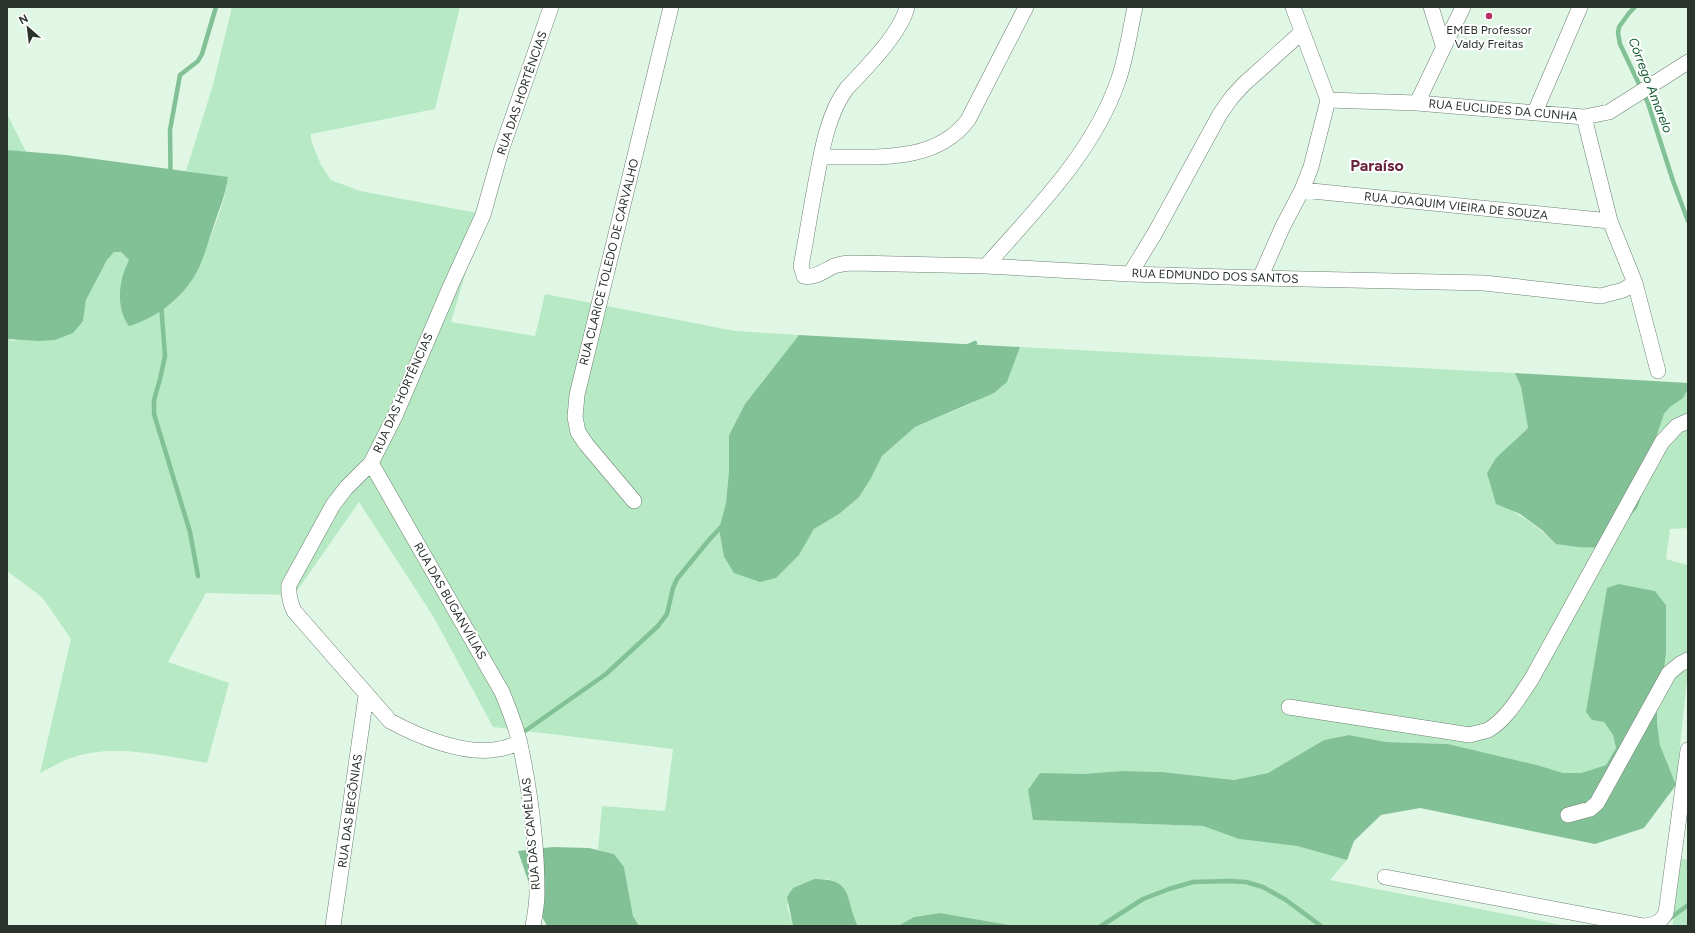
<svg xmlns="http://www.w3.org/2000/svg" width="1695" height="933" viewBox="0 0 1695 933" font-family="Figtree,sans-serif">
<rect width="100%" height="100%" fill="#e1f7e6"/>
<path fill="#b6e9c4" d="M232 7H460L435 109 311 134V140L321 165 331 180 360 191 483 214 451 322 535 336 545 294 735 331 799 335 745 404 729 435V471L726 503 719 529 724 557 734 573 799 555 814 529 839 514 871 478 882 456 915 427 968 405 1007 382 1020 347 1515 373 1521 387 1528 428 1513 442 1496 503C1521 515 1536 525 1556 544L1650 456 1664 414 1670 407 1683 398 1688 389V528L1670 529 1666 559 1688 565V669L1676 785 1660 745 1657 722V698L1663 678 1666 653V605L1655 591 1619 584 1592 720 1604 722 1613 735 1616 748 1606 765 1581 773H1563L1537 765 1448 744 1386 742 1349 735 1324 740 1268 773 1234 780 1162 772 1121 771 1082 774 1033 820 1203 826 1239 839 1297 846 1347 860 1330 880 1567 926H1015L940 913 914 917 898 926H858L829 879H814L793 888 787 906 793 926H639L633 916 624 867 614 854 598 850 602 806 665 811 673 749 493 727 433 616 359 502 294 595 206 593 168 662 229 683 207 763C162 756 116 743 71 758 60 762 50 768 40 773L71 639 42 597 7 571V339L13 341 83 321 86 300 107 260 114 252H121L129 260 125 267 195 276C206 246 224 209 228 178L186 171 213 85Z
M7 114 26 152 7 150Z
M1676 857 1688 860V926H1673Z"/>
<path fill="#82c195" d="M7 150 66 155 228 177C226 193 220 207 215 222 210 236 202 265 194 277 179 300 156 318 129 326 115 307 119 279 129 260L121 252H114L107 260 86 300 83 321 73 333 55 340 39 341 7 339Z
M799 335 1020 347 1007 382 994 393 915 427 882 456 871 478 859 497 839 514 814 529 799 555 776 578 760 582 734 573 724 557 719 529 726 503 729 471V435L745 404Z
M1515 373 1688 383V389L1683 398 1670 407 1664 414 1650 456 1645 486 1637 508 1602 548 1578 547 1556 544 1542 530 1520 514 1496 504 1487 473 1496 458 1528 428 1521 387Z
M1619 584 1655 591 1666 605V653L1663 678 1657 698V722L1660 745 1676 785 1644 828 1595 844 1420 808 1381 815 1354 841 1347 860 1297 846 1239 839 1203 826 1033 820 1028 790 1040 773 1082 774 1121 771 1162 772 1234 780 1268 773 1324 740 1349 735 1386 742 1448 744 1537 765 1563 773H1581L1606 765 1616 748 1613 735 1604 722 1592 720 1586 712 1607 588Z
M553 847 589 848 614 854 624 867 633 916 639 926H547L537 907 518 851Z
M814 879C855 879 844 898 858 926H793L787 897 793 888Z
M940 913 1015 926H898L914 917Z"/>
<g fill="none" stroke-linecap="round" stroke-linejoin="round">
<path stroke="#82c195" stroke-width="4.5" d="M1635 7 1629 13 1619 27 1618 33 1620 44 1648 103 1673 181 1688 221
M198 576 190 532 154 414V400L160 379 165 356 160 290 167 257 171 212 170 130 180 75 198 61 202 54 216 7
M525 731 606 674 658 626 667 614 673 588 677 579 709 540 722 526 740 515 803 484 861 444 896 423C904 413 898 399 904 387 909 379 931 358 940 354 953 349 962 350 975 343
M1669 919 1688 905
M1101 926 1143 899 1169 889 1193 882 1229 881 1246 882 1263 887 1286 900 1321 926"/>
<defs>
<path id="minor" d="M907 7C901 33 866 68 847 88 827 114 821 155 815 187 810 213 806 240 801 266L804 276C815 279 825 270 834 266 840 264 846 263 853 263L986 266 1130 274 1260 278 1484 283 1601 296 1623 290 1635 283
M1293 7 1328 100
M1431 7 1443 45
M1328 100 1417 103 1584 117 1609 112 1688 62
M1417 103 1463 7
M1535 112 1580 7
M1584 117 1610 221 1635 283 1658 371
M821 157C872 156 934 165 968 120L1026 7
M1302 190 1610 221
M986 266C1035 210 1093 153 1118 81 1126 59 1130 30 1135 7
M1130 274 1155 233 1220 114 1232 97 1244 84 1302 32
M1260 278 1283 226 1302 190 1311 167 1328 100
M371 463 502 692C509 709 516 726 520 744 530 791 537 845 537 893 537 904 535 915 533 926
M634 501 586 444 578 432 575 417 577 395 671 7
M1289 707 1470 735C1475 733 1483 732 1488 730 1507 719 1519 697 1531 680L1662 442 1677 426 1688 421
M520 743C513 745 506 748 499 749 466 756 419 737 390 721L294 611C290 602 288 595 289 585L333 505 346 488 371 463 395 416 451 285 483 215 501 151 551 7
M1568 815 1590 809 1597 803 1669 673 1680 664 1688 660
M1385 877 1644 926C1655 925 1660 923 1666 913L1688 750
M333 926 366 696"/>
</defs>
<use href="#minor" stroke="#6d8072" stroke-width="16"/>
<use href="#minor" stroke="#fff" stroke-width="15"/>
</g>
<circle fill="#ba2e62" stroke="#fff" stroke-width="1.5" cx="1489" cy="16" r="4"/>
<g text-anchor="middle" stroke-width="4" stroke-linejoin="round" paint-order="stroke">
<g font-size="12" fill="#2a322c" stroke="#fff">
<text x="1489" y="34">EMEB Professor<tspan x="1489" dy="14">Valdy Freitas</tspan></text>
</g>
<g font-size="12" fill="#2a322c" stroke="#fff">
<text transform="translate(522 93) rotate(-71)" y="4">RUA DAS HORTÊNCIAS</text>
<text transform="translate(1503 110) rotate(5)" y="4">RUA EUCLIDES DA CUNHA</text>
<text transform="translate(1456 206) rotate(6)" y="4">RUA JOAQUIM VIEIRA DE SOUZA</text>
<text transform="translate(609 262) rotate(-76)" y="4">RUA CLARICE TOLEDO DE CARVALHO</text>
<text transform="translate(1215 276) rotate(2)" y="4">RUA EDMUNDO DOS SANTOS</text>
<text transform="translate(403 393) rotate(-66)" y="4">RUA DAS HORTÊNCIAS</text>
<text transform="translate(450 601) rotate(60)" y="4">RUA DAS BUGANVÍLIAS</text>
<text transform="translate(350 811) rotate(-82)" y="4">RUA DAS BEGÔNIAS</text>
<text transform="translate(531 834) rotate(-95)" y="4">RUA DAS CAMÉLIAS</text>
</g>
<g font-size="13" font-style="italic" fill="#135b32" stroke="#fff">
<text transform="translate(1651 85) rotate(69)" y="5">Córrego Amarelo</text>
</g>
<g font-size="16" font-weight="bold" fill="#69253b" stroke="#fff">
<text x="1377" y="171">Paraíso</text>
</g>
</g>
<rect width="1695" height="933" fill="none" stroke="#2a322c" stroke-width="16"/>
<g transform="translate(28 28) rotate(332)" stroke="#ffffff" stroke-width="3" paint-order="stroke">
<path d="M0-3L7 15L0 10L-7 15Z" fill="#2a322c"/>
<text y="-6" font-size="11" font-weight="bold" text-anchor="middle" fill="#2a322c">N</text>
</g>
</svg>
